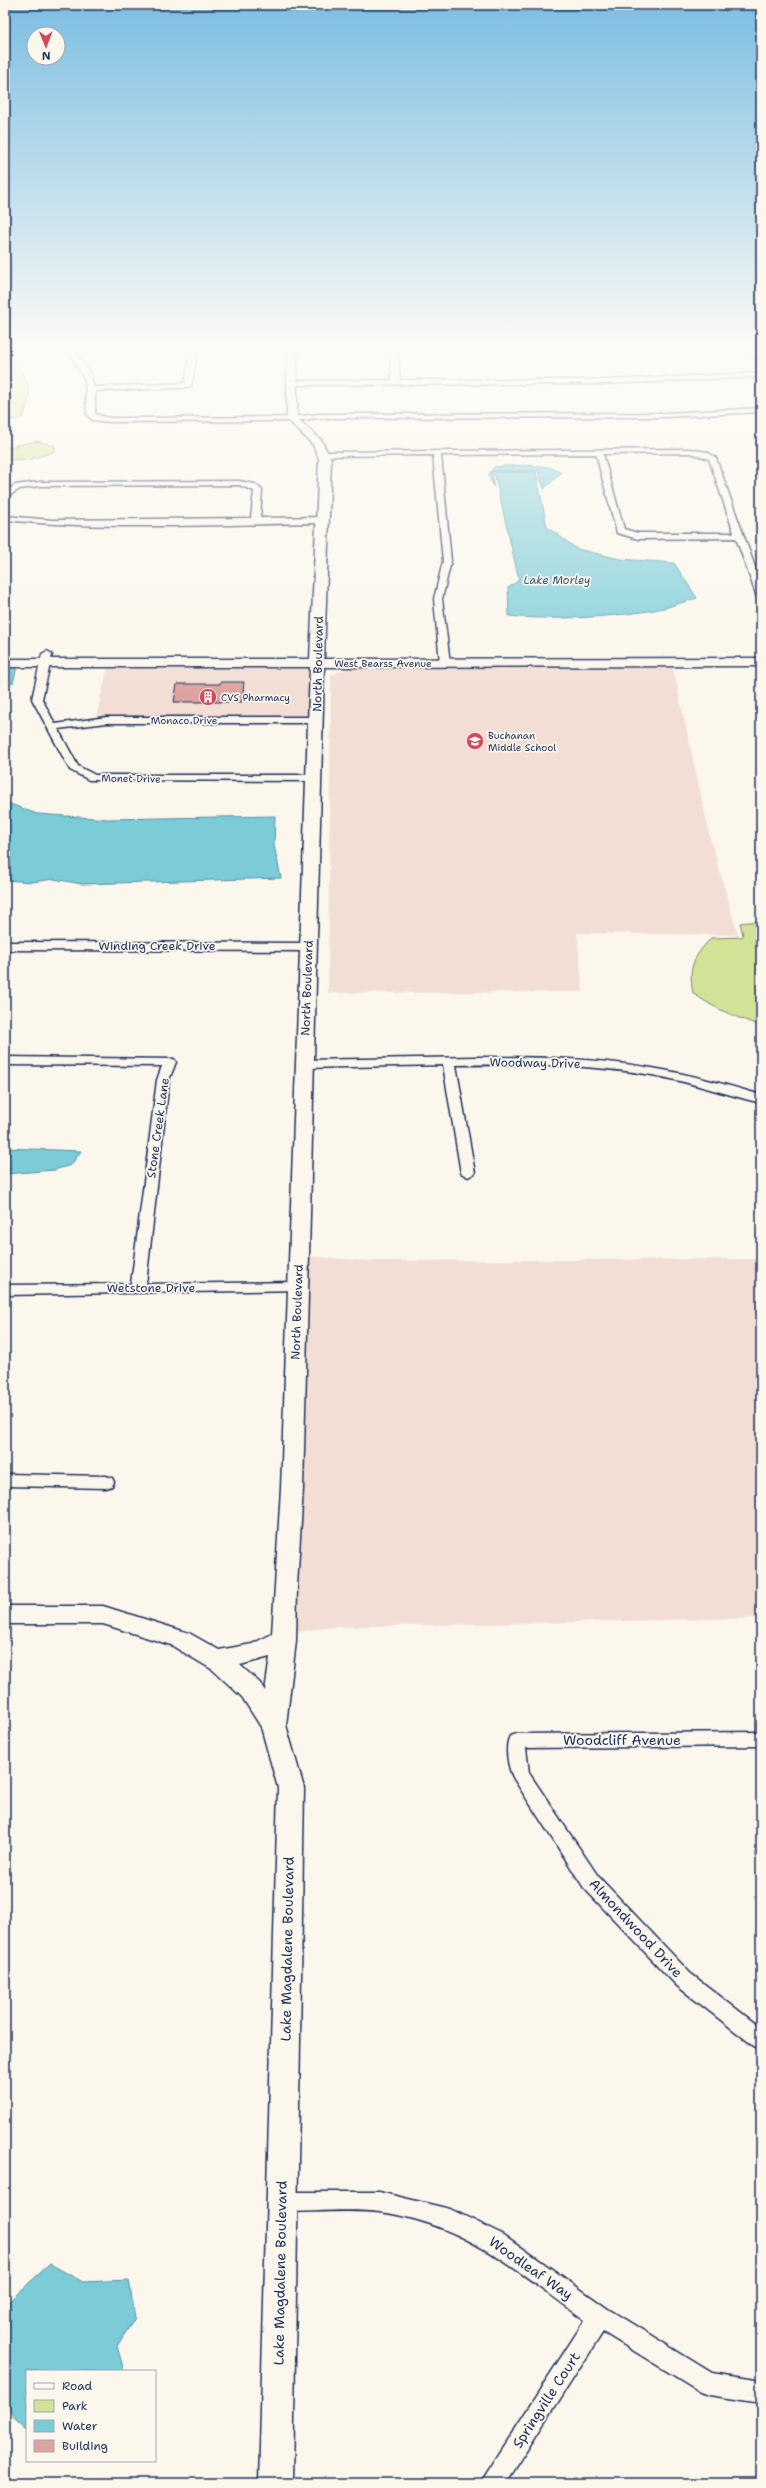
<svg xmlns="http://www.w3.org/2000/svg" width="766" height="2488" viewBox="0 0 766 2488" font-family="'Shantell Sans',sans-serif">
<rect width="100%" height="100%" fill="#fbf7ec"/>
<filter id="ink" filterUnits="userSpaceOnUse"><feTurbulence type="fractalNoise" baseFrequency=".025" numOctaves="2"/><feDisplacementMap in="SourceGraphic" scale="8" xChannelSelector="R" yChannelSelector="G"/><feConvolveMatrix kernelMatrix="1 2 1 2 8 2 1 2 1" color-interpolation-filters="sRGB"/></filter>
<g filter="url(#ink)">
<path fill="#f2ded5" d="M108 667H311V717L241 715 96 718Z
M348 668H673L711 841 738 935 577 933 583 992 328 993 331 675Z
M307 1256 365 1261 761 1259V1618L333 1627 288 1633Z"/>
<path fill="#d2e296" stroke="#76887a" d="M5 351H7C24 377 37 385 23 417L15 421 7 417 11 382 5 368Z
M37 441 55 446V451L32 459 5 460V448Z
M761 921V1026C736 1017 714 1009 693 993 688 966 693 958 711 938L742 937 743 935 740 923Z"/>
<path fill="#7cccd8" stroke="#558da7" d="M503 466C522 466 546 462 561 473L544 489 538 471H492L494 487 488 475 494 467Z
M494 472H536L547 527 577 549 620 559 674 563 697 598C687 601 677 604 668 607 627 617 551 621 509 616L508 588 519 580Z
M5 667H17L13 683H5Z
M5 802 37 814 108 819 275 816 274 845 281 878 82 884 54 879 32 882 5 880Z
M5 1148 81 1151 71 1165 54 1170 5 1174Z
M50 2264 83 2282 129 2280 135 2318 117 2346 124 2371H27V2430L16 2420 5 2403V2305Z"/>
<path fill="#dda39e" stroke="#1b2f5e" d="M220 682H244L242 702H174L177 684H220Z"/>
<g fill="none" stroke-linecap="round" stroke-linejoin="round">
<defs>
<path id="street" d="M68 351H74L90 374 94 387 185 383 190 351H198L191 386 181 388 95 391V414L109 418 292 417 318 414 666 413 761 408V412L666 417 318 418 292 421 109 422 92 420 87 414 85 380Z
M390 351H398L400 380H605L761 373V377L605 384 291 385 287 383 291 381 392 380Z
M747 351H754L761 359V365Z
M690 449 707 452 716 458 761 584V600L757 597 736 538 638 539 617 533 596 454 441 455 451 561 442 599 450 663 445 666 440 663 434 599 443 561 433 455 325 456 321 454 325 452ZM690 453 709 459 734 533H638L624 529 603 454Z
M239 481 255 484 262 490 260 518 324 517 328 520 324 523C220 524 109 531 5 520V516L53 520 251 518 254 491 239 485 40 486 20 489 5 498V492L15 485 40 482Z
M47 651 52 654 51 660 42 699 55 724 107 717H317L322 720 317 723H107L58 729 78 766 95 775H315L320 778 315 781 89 780 70 770 32 699 42 654Z
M5 942 308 943 314 947 308 951 5 950Z
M5 1057 174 1059 176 1062 169 1080 146 1284 297 1282 302 1284 304 1287 302 1290 5 1295V1285L131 1284 157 1080 162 1066 5 1065Z
M476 1057C535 1057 594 1058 652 1068 689 1074 725 1084 761 1095V1103C724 1094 690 1082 652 1075 588 1064 521 1064 456 1065L475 1173 468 1177 461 1173 443 1065 304 1068 298 1064 304 1060Z
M5 1474 106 1476 112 1478 114 1482 112 1486 106 1488 5 1486Z
M761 1732V1746L526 1748 529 1773 598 1876 690 1973 761 2028V2049L754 2046 676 1985 584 1888 514 1779C508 1769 504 1746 510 1736L516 1734Z
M282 2192H379L450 2209 504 2235 608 2309 712 2373 761 2381V2403L709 2395 701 2392 603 2332 506 2483H480L585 2320C517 2271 466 2224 380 2212 351 2208 312 2212 282 2212L274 2209 271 2202 274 2195Z"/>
<path id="secondary" d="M287 351H297V418L321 440 331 459 324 659 761 658V666L324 667 303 1489 297 1586 296 1641 286 1725 304 1788 293 2483H259L278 1788 261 1727 242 1697 213 1670 171 1645 103 1624H5V1606H103L189 1633 219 1650 252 1644 272 1634 281 1489 310 667H5V659H310L319 459 313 445 287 419ZM270 1657 265 1691 260 1683 240 1665Z"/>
</defs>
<use href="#street" stroke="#1b2f5e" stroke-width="3"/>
<use href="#secondary" stroke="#1b2f5e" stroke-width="3"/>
<use href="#street" fill="#fbf7ec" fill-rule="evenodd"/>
<use href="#secondary" fill="#fbf7ec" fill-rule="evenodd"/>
</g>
</g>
<linearGradient id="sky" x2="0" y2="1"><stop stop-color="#7dbee2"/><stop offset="0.5" stop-color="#fdfbf6"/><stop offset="1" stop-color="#fdfbf6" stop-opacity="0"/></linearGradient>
<rect width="766" height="699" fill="url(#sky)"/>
<defs>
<symbol id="building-disc" viewBox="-11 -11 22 22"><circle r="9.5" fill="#d1495b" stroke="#fbf7ec"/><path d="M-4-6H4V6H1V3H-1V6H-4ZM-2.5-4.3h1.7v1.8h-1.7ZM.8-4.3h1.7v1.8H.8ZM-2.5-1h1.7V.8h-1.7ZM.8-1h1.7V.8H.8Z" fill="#fff"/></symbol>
<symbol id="school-disc" viewBox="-11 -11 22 22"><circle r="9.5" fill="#d1495b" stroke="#fbf7ec"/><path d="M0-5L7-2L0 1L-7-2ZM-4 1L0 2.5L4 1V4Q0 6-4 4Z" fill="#fff"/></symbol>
</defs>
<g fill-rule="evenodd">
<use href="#building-disc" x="198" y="687" width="20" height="20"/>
<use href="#school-disc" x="465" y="731" width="20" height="20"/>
</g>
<g text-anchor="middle" stroke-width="3.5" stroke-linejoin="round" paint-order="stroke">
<g font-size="10" fill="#1b2f5e" stroke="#fbf7ec">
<text x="383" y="667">West Bearss Avenue</text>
<text x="184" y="724">Monaco Drive</text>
<text transform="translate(131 778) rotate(1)" y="4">Monet Drive</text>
</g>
<g font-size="10" fill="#1b2f5e" stroke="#fbf7ec" text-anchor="start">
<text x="221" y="701">CVS Pharmacy</text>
<text x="488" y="739">Buchanan<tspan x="488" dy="12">Middle School</tspan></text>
</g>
<g font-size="11" font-style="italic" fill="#33567c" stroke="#fbf7ec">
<text x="557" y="584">Lake Morley</text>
</g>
<g font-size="12" fill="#1b2f5e" stroke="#fbf7ec">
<text transform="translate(318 664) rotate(-89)" y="4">North Boulevard</text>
<text x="157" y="950">Winding Creek Drive</text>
<text transform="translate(307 988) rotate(-88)" y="4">North Boulevard</text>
<text transform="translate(535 1063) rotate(1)" y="4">Woodway Drive</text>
<text transform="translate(158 1128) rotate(-82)" y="4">Stone Creek Lane</text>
<text x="151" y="1292">Wetstone Drive</text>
<text transform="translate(297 1312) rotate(-88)" y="4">North Boulevard</text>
</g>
<g font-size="14" fill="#1b2f5e" stroke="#fbf7ec">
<text x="622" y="1745">Woodcliff Avenue</text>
<text transform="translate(636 1928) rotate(47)" y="5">Almondwood Drive</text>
<text transform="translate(287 1949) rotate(-89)" y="5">Lake Magdalene Boulevard</text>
<text transform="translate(531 2268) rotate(35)" y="5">Woodleaf Way</text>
<text transform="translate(280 2273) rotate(-89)" y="5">Lake Magdalene Boulevard</text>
<text transform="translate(546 2400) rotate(-57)" y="5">Springville Court</text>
</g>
</g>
<rect width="766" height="2488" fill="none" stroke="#fbf7ec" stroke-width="20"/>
<rect x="10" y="10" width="746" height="2468" fill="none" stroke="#1b2f5e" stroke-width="1.5" filter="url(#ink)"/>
<rect x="26" y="2370" width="130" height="92" fill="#fbf7ec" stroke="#a1a7b3"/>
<rect x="34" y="2383" width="20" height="6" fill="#fbf7ec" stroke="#a1a7b3"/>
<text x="62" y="2390" font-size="12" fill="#1b2f5e">Road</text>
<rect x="34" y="2400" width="20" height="12" fill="#d2e296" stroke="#a1a7b3"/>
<text x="62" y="2410" font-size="12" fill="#1b2f5e">Park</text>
<rect x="34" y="2420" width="20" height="12" fill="#7cccd8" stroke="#a1a7b3"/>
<text x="62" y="2430" font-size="12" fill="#1b2f5e">Water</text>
<rect x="34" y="2440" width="20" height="12" fill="#dda39e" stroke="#a1a7b3"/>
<text x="62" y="2450" font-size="12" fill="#1b2f5e">Building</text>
<g transform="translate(46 46) rotate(179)"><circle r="19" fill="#fbf7ec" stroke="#a1a7b3"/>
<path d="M0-3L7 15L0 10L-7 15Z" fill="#d1495b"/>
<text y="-6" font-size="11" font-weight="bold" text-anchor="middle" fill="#1b2f5e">N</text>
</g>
</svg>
